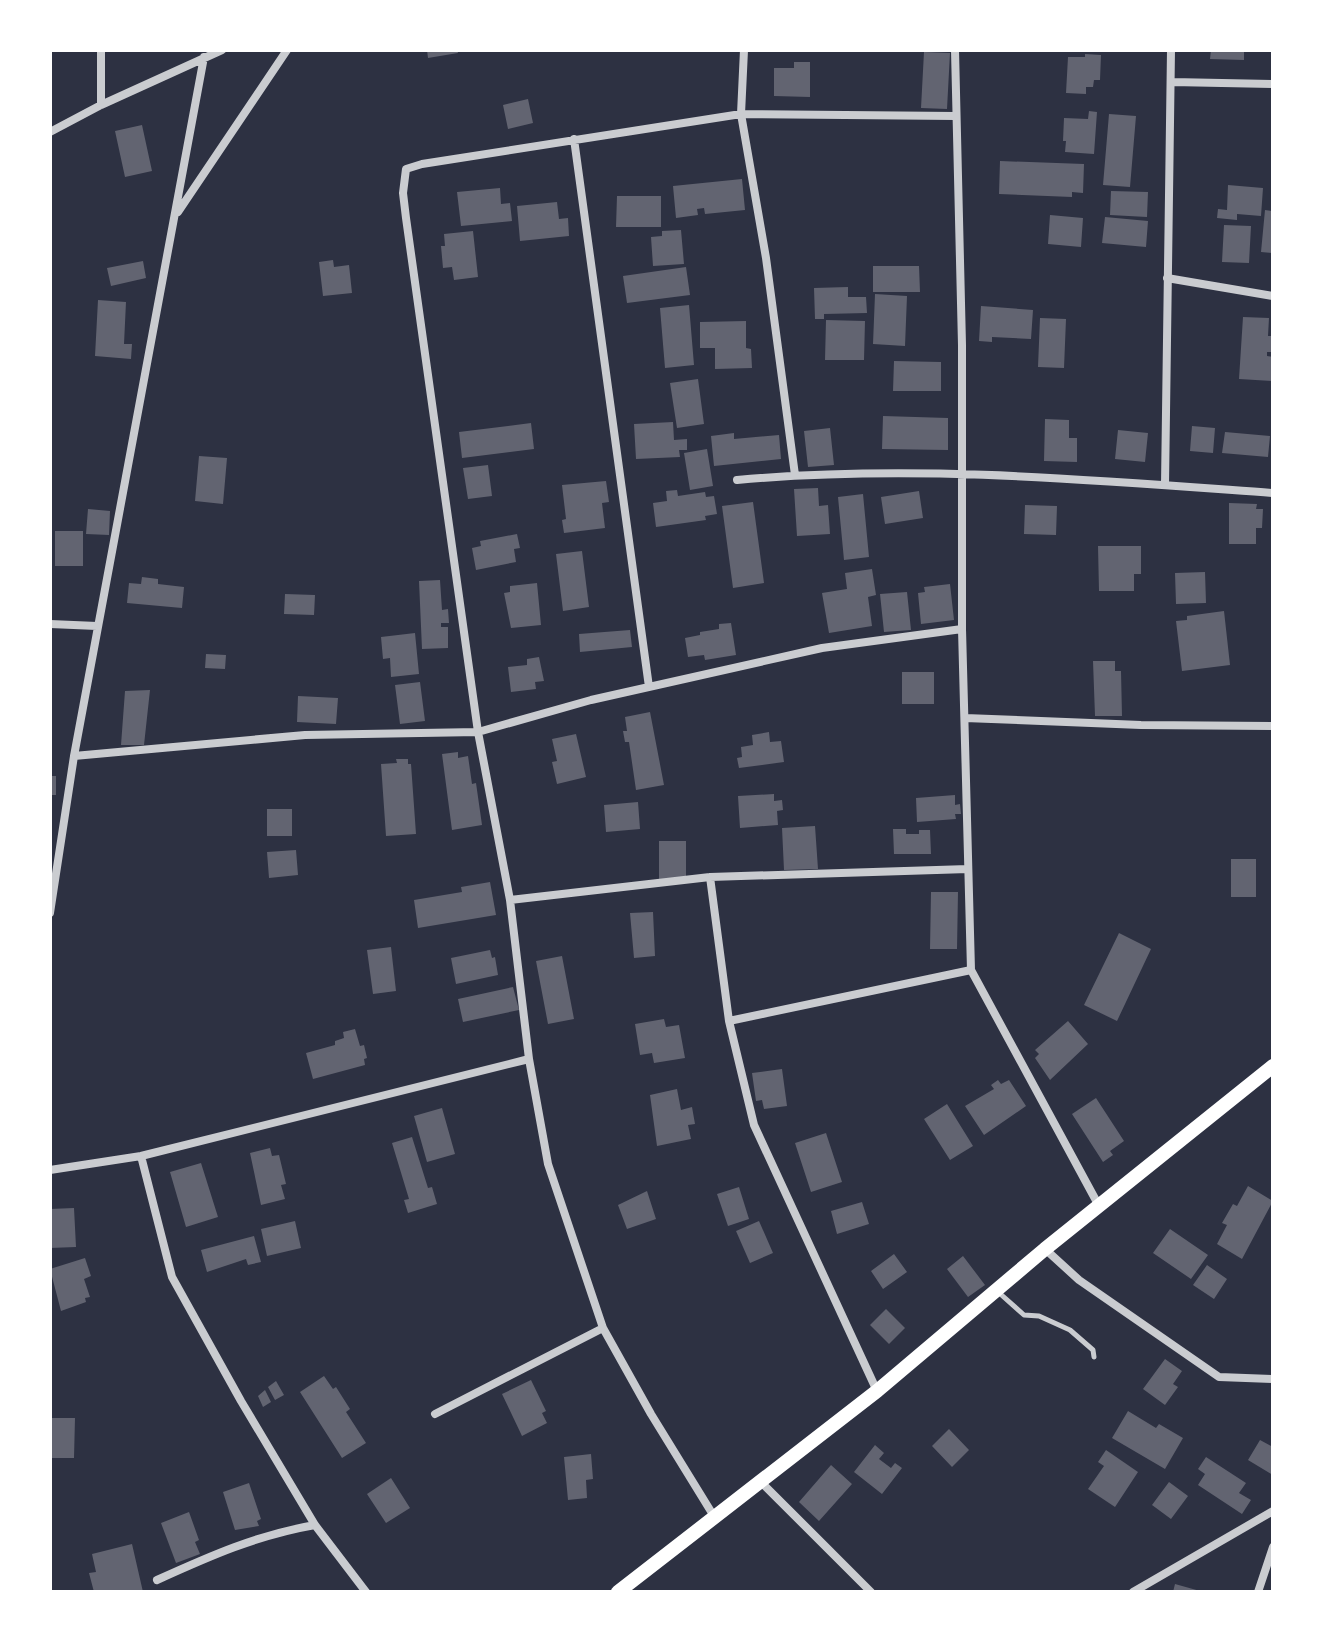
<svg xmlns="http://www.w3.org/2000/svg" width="1323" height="1642" viewBox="0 0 1323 1642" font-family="Helvetica,sans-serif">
<rect width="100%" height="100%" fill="#2d3142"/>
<path fill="#626471" d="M427 50H457L458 53 428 58Z
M1211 50H1244V60L1210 59Z
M924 52 950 53 947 109 921 108Z
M1085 54 1101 55 1100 80H1094L1093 87H1086V94L1066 93 1068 57H1085Z
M794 62H810V97L774 96V68H794Z
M528 99 533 123 508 129 503 105Z
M1089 111 1097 112 1094 154 1065 152 1066 141H1063L1064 118 1088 119Z
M1109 114 1136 116 1130 187 1103 185Z
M142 125 152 171 125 177 115 131Z
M1000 161 1084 164 1083 193 1072 192V197L999 194Z
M742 179 745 210 705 214 704 208 697 209 698 215 676 218 673 186Z
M1228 185 1263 188 1261 216 1237 214V220L1217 218 1218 209 1227 210Z
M500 188 501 204 510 203 512 221 461 226 457 192Z
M1111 191 1148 192 1147 217 1110 215Z
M617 196H661V227H616Z
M557 202 559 219 568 218 569 236 520 241 517 206Z
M1265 210 1273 211V253L1261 252Z
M1050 215 1083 218 1081 247 1048 244Z
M1105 217 1148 221 1146 247 1102 243Z
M1224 225 1251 226 1249 263 1222 262Z
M681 230 684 264 653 266 651 237 662 236V231Z
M473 231 478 277 454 280 452 267 443 268 441 246H445L444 234Z
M333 260 334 267 349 265 352 293 323 296 319 262Z
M143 261 146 278 111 286 107 268Z
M873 266H919L920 292H873Z
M686 267 690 295 627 303 623 276Z
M848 287V297H866L867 313 824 314V319H815L814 288Z
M875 294 907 296 905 346 873 344Z
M98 300 126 302 124 344H132L131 359 95 356Z
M689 305 694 365 665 368 660 308Z
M981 306 1033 310 1031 339 992 337V342L979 341Z
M1243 317 1269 318 1268 336H1273L1271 352H1267V356L1273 357V381L1239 379Z
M1040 318 1066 319 1064 368 1038 367Z
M826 320 865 321 864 360H825Z
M746 321V348L751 349 752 368 715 369V348H700V322Z
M894 361 941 362V391H893Z
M698 379 704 424 677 428 670 383Z
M883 416 948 418V450L882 449Z
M1045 419 1069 420V438H1077V462L1044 461Z
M673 422 674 440 687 439V450H679L680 457 636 459 634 424Z
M531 423 534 449 462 458 459 432Z
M1192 426 1215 428 1213 453 1190 451Z
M830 428 834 465 808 467 804 431Z
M1118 430 1148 433 1145 462 1115 459Z
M1225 432 1270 436 1268 457 1222 453Z
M734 433V439L779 435 781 459 714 466 711 436Z
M707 449 713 486 690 490 684 453Z
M199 456 227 458 223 504 195 501Z
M488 465 492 496 468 499 463 468Z
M606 481 609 502 602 503 605 528 564 533 562 520 566 519 562 485Z
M818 488 819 506 828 505 830 534 797 536 794 489Z
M677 490 678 496 705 492 706 497 714 496 717 514 705 516 706 520 656 527 653 503 667 501 666 491Z
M919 491 923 518 885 524 881 497Z
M863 494 869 557 844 560 838 497Z
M753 502 764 583 733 588 722 506Z
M1229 503 1257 504 1256 509H1263L1262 528H1256V544H1229Z
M1025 505 1057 506 1056 535 1024 534Z
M88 509 110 511 109 535 86 534Z
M55 531H83V566H55Z
M517 534 520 548 514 549 516 562 476 570 472 548 481 546 480 541Z
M1098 546H1141V574H1134V591H1099Z
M582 551 589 607 563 611 556 554Z
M872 569 876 595 868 597 872 626 829 633 822 593 847 589 845 573Z
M1205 572 1206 603 1176 604 1175 573Z
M142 577 158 579V584L184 587 182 608 127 603 129 583 141 584Z
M440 580 442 610 448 609 449 623H441V627H448V648L422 649 419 581Z
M537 583 541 625 511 628 504 593 510 592V586Z
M950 584 954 620 921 624 918 593 925 592 924 587Z
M907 592 911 630 884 632 880 594Z
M285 594 315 595 314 615 284 614Z
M1224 611 1230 665 1182 671 1176 621 1187 620V616Z
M731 623 736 655 705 660 704 655 688 657 685 638 700 635V632L719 629V624Z
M630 630 632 647 580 652 579 634Z
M415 633 419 674 391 677 390 658 383 659 381 637Z
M206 654 226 655 225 669 205 668Z
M539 657 544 681 535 682 536 689 511 692 508 667 527 665V659Z
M1093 661H1115V671H1121L1122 716H1095Z
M902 672H934V704H902Z
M420 682 425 721 400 724 395 685Z
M150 690 144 745H121L125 691Z
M298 696 338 698 336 724 297 722Z
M650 712 664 785 636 790 629 742H625L623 731H627L625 717Z
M769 732 770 742 781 741 784 762 739 768 737 758 742 757 741 747 753 745 752 735Z
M576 734 586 777 557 784 552 762 557 761 552 739Z
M458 752V758L468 756 472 784 476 783 482 825 452 830 442 754Z
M396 759H408V764H411L416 834 386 836 381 764 397 763Z
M50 776H56V795H50Z
M774 794V801L782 800 783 810 777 811 778 825 740 828 738 796Z
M955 795V805L960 804 961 814H955L956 819 917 822 916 798Z
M638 802 640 829 606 832 604 805Z
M267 809H292V836H267Z
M815 826 818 869 784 870 782 828Z
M893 829H906V834H919V830H930L931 854H894Z
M659 841H686V879H659Z
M296 850 298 875 269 878 267 852Z
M1231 859H1256V897H1231Z
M490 882 496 915 418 928 414 900 462 892 461 887Z
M931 892H958L957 949H930Z
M653 912 655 956 634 958 630 913Z
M1119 933 1151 949 1117 1021 1084 1005Z
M391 947 396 991 373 994 367 950Z
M490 950 492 958 495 957 498 975 456 984 451 958Z
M562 956 574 1019 548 1024 536 961Z
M513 987 519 1010 463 1022 458 999Z
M664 1019 666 1027 679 1025 685 1058 654 1063 652 1053 640 1055 635 1024Z
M1068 1021 1088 1044 1050 1080 1035 1058 1039 1054 1035 1050Z
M355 1029 360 1046 364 1045 367 1058 364 1059 365 1065 313 1079 306 1053 335 1045V1041L344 1038 343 1032Z
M782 1069 787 1106 764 1109 762 1100 756 1101 752 1073Z
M998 1080 1001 1084 1009 1080 1026 1106 984 1135 965 1106 994 1089 991 1085Z
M677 1089 681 1110 692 1107 695 1124 688 1125 691 1139 657 1146 650 1095Z
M1096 1098 1124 1141 1110 1151 1113 1155 1103 1162 1072 1114Z
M947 1104 973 1146 950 1160 924 1119Z
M442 1108 455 1154 427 1162 414 1116Z
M826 1133 842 1182 811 1192 795 1143Z
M412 1137 428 1188 432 1187 437 1204 408 1213 404 1200 409 1199 392 1143Z
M270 1148 272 1156 279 1155 286 1184 281 1185 285 1199 261 1205 250 1153Z
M201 1163 218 1217 186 1227 170 1172Z
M1248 1186 1273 1201 1242 1259 1217 1244 1227 1225 1222 1223 1233 1204 1237 1206Z
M739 1187 749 1219 728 1226 717 1194Z
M647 1191 656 1219 627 1229 618 1205Z
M862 1202 869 1224 837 1234 831 1211Z
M74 1208 76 1247 50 1248V1209Z
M295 1221 301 1248 267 1256 261 1229Z
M759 1221 773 1253 750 1263 736 1231Z
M1170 1229 1208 1255 1191 1279 1153 1253Z
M254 1236 261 1262 248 1265 246 1259 207 1272 201 1250Z
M894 1254 907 1272 883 1289 871 1271Z
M963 1256 985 1285 968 1297 947 1269Z
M85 1258 91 1276 84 1279 90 1297 85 1298 86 1302 61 1311 50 1269Z
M1207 1265 1227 1279 1214 1299 1193 1285Z
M886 1309 905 1328 889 1344 870 1325Z
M1165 1359 1182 1371 1173 1384 1178 1387 1165 1405 1143 1389Z
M324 1376 333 1389 336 1387 350 1409 346 1412 366 1443 342 1458 300 1392Z
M531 1380 546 1411 542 1413 547 1423 522 1436 502 1394Z
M276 1381 284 1395 275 1400 268 1387Z
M265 1390 271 1402 263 1407 258 1396Z
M1128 1411 1156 1428 1159 1424 1183 1438 1165 1469 1112 1438Z
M50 1418H75L74 1458H50Z
M949 1429 969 1450 952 1467 932 1446Z
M1260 1440 1273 1447V1475L1248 1460Z
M875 1445 884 1453 879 1459 891 1468 895 1463 902 1468 882 1494 854 1472Z
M1106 1450 1138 1472 1115 1507 1088 1489 1104 1466 1098 1462Z
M591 1454 593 1479 586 1480 587 1498 568 1500 564 1457Z
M1206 1457 1246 1483 1239 1493 1251 1500 1242 1514 1198 1485 1205 1474 1198 1469Z
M831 1465 852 1484 819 1521 799 1502Z
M391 1478 410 1508 386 1523 367 1494Z
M1169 1482 1188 1496 1171 1519 1152 1505Z
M249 1483 261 1519 257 1521 259 1526 235 1530 223 1492Z
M189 1512 199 1540 195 1542 200 1554 176 1563 161 1523Z
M132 1544 143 1592H94L89 1573 96 1572 92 1554Z
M1175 1584 1200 1591V1592H1173Z"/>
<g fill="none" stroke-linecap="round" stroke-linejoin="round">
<path stroke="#caccd0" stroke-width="5" d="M997 1291 1024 1315 1039 1316 1070 1330 1093 1350 1094 1357"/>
<path stroke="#caccd0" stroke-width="8" d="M744 50 741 114 766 258 795 475
M955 50 962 345V629L971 970 1099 1206
M1172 82 1273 84
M101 105V50
M50 132 101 105 222 50
M574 139 649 687
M178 212 287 50
M1167 278 1273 296
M737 480C915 464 1095 480 1273 493
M1165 485 1171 50
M50 624 97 626
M965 718 1141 725 1273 726
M74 756 305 735 478 732 591 700 822 648 962 629
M710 877 729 1021 754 1125 877 1391
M510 900 710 877 968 869
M50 913 74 756 204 57
M729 1021 971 970
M141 1156 172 1277 241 1401 315 1525 366 1592
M50 1170 141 1156 529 1059
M1045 1249 1079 1280 1219 1377 1273 1379
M435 1414 603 1328
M761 1482 871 1592
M715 1518 651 1414 603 1328 548 1164 529 1059 510 900 478 732 406 218 403 193 406 169 422 164 741 114 956 116
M157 1580C210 1556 257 1535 315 1525
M1133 1592 1273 1511
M1258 1592 1273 1547"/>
<path stroke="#fff" stroke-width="14" d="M618 1592 877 1391 1045 1249 1273 1066"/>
</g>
<rect width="1323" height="1642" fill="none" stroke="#ffffff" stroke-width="104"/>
</svg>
